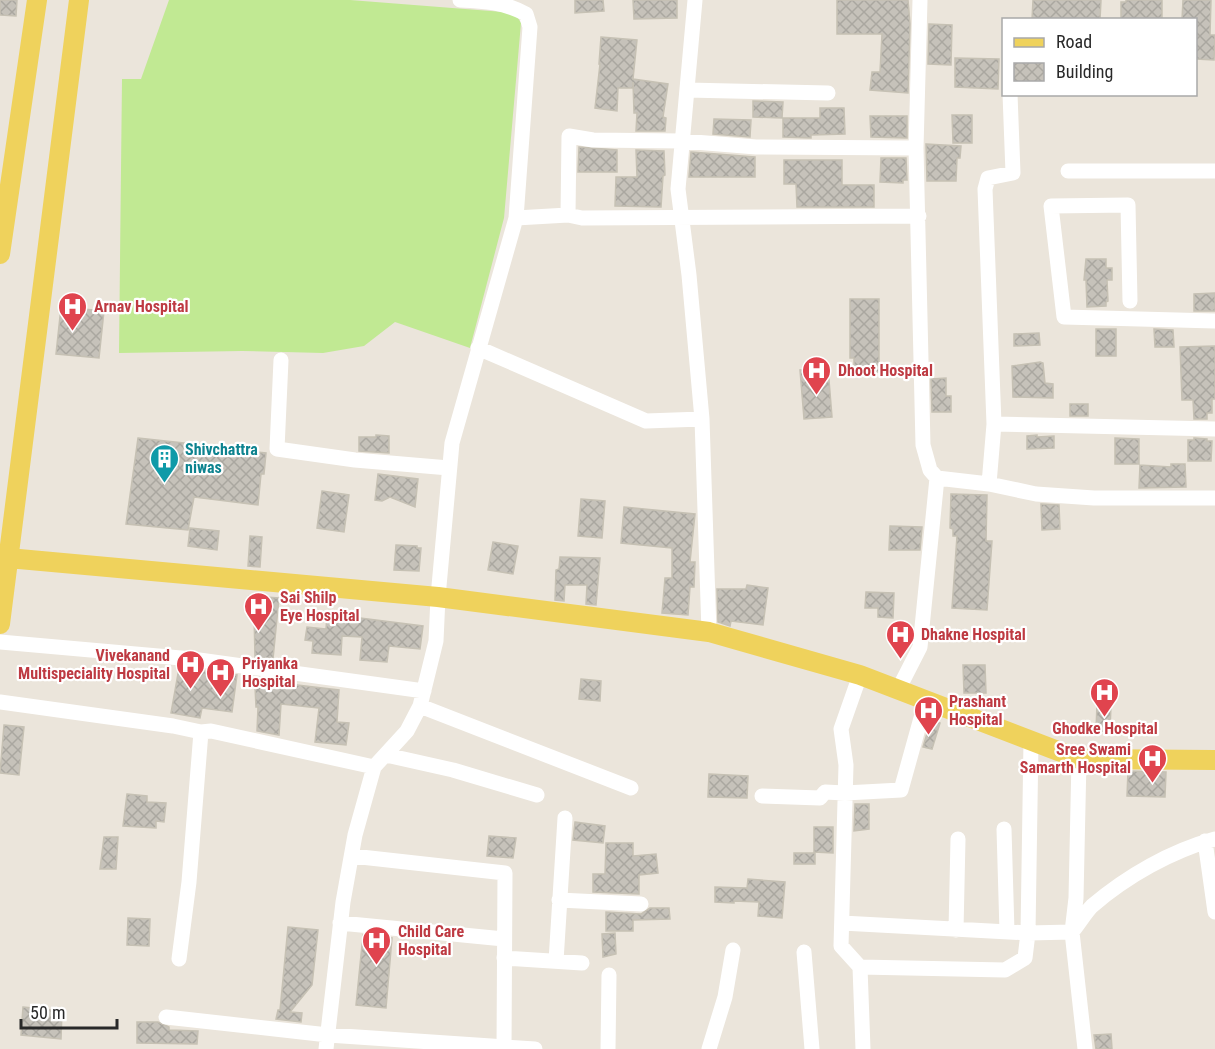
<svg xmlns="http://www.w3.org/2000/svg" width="1215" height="1049" viewBox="0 0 1215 1049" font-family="'Roboto Condensed',sans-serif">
<defs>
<pattern id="building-cross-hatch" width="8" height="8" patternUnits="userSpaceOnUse" patternTransform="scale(1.5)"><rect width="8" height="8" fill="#c6c2ba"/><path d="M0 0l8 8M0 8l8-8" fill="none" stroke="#aaa7a0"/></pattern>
</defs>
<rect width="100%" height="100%" fill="#ebe5db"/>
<path fill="#c1e993" d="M169 0H350L515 13 521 23 504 218 470 348 395 322 364 346 323 353 242 351 119 353 122 79H141Z"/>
<path fill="url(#building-cross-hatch)" stroke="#c6c1b4" stroke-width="1.5" d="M0 0H17L16 16 0 15Z
M575 0H603L604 11 575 13Z
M633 0H677V18L634 19Z
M837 0H908L910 24 908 93 870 90 872 72H880L882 34H837Z
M1033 0H1101L1100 20H1032Z
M1126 0H1162V20H1121V2H1126Z
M1183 0H1211L1210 35H1215L1214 60 1196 59V20H1182Z
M929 24 952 25 951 65 928 64Z
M601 37 637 40 633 79 668 84 663 117 666 118 665 131H636L637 113H634L633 82V88H618L617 111 595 108 600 64H599Z
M955 58 999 59 998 89 955 87Z
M753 101 783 102 782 118 753 117Z
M820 108H844L845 134 811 135V138L783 137V118H820Z
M952 115H972V143H953Z
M870 116H907V138L871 137Z
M714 119 751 120 750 137 713 134Z
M926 144 961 146 960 158H957L956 181H927Z
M579 147 617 150V172H578Z
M636 150 664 151 665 175 663 176 661 207 615 206 616 177H637Z
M691 152 755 157V177H689Z
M881 158H906L907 180H903V183L880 182Z
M784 160H842V185H874V207H797L796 184H784Z
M1086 259H1106V268H1112V280H1107L1108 301 1106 302V306L1087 307 1086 280H1084Z
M1215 293V311H1194V294Z
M850 299H879V372H854V358H850Z
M61 307 104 311 99 358 56 354Z
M1096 329H1116V356H1096Z
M1154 329 1173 330 1174 347H1155Z
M1039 333 1040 345 1014 346V334Z
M1215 346V399H1212V413H1207V419H1194L1193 400H1182L1180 347Z
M1040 362 1043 363 1045 383 1053 384V398L1013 397 1012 366Z
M828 368 832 417 804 419 800 370Z
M946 378V396H951V412H932L931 379Z
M1070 404H1088V416H1070Z
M376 435 389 436V453L359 451V437H376Z
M1037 435V437L1054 436V448L1027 449V436Z
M138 438 202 445V447L266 453 264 474H261L258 505 194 497 188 530 126 524Z
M1115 438 1139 439V464H1115Z
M1194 438 1207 439V441H1212L1211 461H1188V440H1194Z
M1171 464H1185L1186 487 1139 488 1140 465 1171 467Z
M378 474 418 479 415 507 390 497 382 501 375 500Z
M322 491 349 495 344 532 317 528Z
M951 494 987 495 986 541H992L987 610 952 608 957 536H953V529L950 528Z
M581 499 605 501 602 538 578 536Z
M1041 504 1059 505 1060 529 1042 530Z
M624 507 695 514 690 562H695L694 587H690L688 615 662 613 665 578H672V548L621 543Z
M890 526 922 527 920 550H889Z
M190 528 219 531 217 550 188 546Z
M250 536 262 537 260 567 248 566Z
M493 542 518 546 513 574 488 570Z
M396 545 417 546V548H421L419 571 394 570Z
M560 557 600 558 596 605 586 604 587 585H565L564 601 555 600 556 570 559 569Z
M747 585 768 588 763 625 731 621 730 626 718 622 717 589H746Z
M866 592 894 593 893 618 878 617V608H865Z
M249 596 279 598 273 659 255 657 254 613H248Z
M327 616 360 618 423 626 420 649 389 646 387 662 360 660 362 637 342 636 341 655 312 653 313 641 305 640 307 627 326 629Z
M963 665H985L986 693H964Z
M179 668 237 675 232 712 202 708 200 718 171 713Z
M581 679 601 681 600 701 579 699Z
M297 685 339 690 337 722 349 723 346 745 315 742 319 708 281 704 279 735 257 731 258 707H256L255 686Z
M1097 704H1111L1110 731H1096Z
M931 720 940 723 932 749 923 747Z
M4 725 24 727 19 775 0 773Z
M1128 771 1166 772 1165 797 1127 796Z
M709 774 748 776 747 798 708 797Z
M127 794 147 796V802L166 803 164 822 156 821V828L123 826Z
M855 804H869V829L854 831Z
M575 822 605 826 603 843 573 840Z
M814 827H833V853L814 852Z
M489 836 516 838 513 858 487 856Z
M104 837H118L116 869H100Z
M606 843H633V856L656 854 658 873 639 875V894L593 892V874H605Z
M794 853H815V864H794Z
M748 879 785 882 782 918 758 916 759 902 734 901V903L715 902V887L747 888Z
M650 908H669L670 919 633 920V931H606V912L641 914Z
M128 918 150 919 149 946 127 945Z
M288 927 318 930 312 985 290 1012 302 1013 301 1022 276 1019 278 1010H280Z
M615 933 616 954 603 957 602 934Z
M363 935 392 938 386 1008 356 1005Z
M23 1007 62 1011 61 1039 21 1035Z
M137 1022H158L169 1027V1030L198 1031 197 1044 137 1043Z
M1111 1034 1112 1049H1096L1094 1035Z"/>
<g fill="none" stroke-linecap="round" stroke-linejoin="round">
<path stroke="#fff" stroke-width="15" d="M695 0 678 189 689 275 702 419 709 632
M920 0 916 148 923 445 930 470 937 478 989 484 1036 494 1094 498H1215
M687 90 828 93
M1068 171H1215
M568 215 569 136 593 140 682 141 756 147 916 148
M516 218 568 215 582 218 919 216
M1130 301 1128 205 1051 206 1064 317 1215 321
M478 348 646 421 702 419
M281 360 277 449 355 460 449 468
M994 424 1215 429
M989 484 994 424 985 189 988 178 1013 173 1010 94
M0 642 192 659 424 691
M860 675 841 729 846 765 841 946 860 967 863 1049
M898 690 920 647 937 478
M0 702 173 726 201 732 211 731 374 767
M420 706 631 788
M386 755 453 770 537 795
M1079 759 1076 898 1072 932 1085 1049
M762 796 820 798 825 792 845 793 901 790 926 700
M1004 829 1007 932
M1205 841 1215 912
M352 856 505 873 504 1049
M559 900 641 904
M340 923 504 939
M842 923 1028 933 1031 741
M956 930 958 839
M804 952 812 1049
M504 958 582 963
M179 959 189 882 201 732
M556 961 565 818
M860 967 1005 970 1025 958 1028 933 1072 932C1079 924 1085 913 1092 906 1127 876 1171 851 1215 839
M166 1017 328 1035 535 1049
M326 1049 343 902 355 835 374 767 407 731 420 706 436 641 438 597 452 443 516 218 530 27 526 14C504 2 484 1 460 0
M608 1049 609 975
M709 1049 725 997 733 950"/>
<path stroke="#efd25c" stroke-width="20" d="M0 254 37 0
M8 558 438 597 709 632 860 675 1079 759 1215 760
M0 624 79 0"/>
</g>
<defs>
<symbol id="hospital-pin" viewBox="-11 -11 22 30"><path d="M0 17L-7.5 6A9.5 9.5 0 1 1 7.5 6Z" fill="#e0444e" stroke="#fff"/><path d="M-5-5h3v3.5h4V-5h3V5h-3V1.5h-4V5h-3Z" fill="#fff"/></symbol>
<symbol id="building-pin" viewBox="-11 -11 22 30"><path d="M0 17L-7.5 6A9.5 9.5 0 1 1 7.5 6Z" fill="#0f9aa8" stroke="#fff"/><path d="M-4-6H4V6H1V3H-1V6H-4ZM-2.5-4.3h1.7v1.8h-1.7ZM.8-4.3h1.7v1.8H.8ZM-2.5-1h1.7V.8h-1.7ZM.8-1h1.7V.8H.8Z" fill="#fff"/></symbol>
</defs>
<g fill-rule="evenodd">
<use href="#hospital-pin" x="56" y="290" width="33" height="45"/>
<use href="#hospital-pin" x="800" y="354" width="33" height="45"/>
<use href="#building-pin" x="148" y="442" width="33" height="45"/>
<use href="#hospital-pin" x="242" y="590" width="33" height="45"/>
<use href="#hospital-pin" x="884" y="618" width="33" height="45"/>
<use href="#hospital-pin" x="174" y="648" width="33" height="45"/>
<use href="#hospital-pin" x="204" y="656" width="33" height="45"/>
<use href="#hospital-pin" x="1088" y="676" width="33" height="45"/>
<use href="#hospital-pin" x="912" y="694" width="33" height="45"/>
<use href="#hospital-pin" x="1136" y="742" width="33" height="45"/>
<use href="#hospital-pin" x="360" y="924" width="33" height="45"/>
</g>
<g text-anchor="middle" stroke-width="4.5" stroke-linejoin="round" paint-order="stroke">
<g font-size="16" font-weight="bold" fill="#be3a42" stroke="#fff" text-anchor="start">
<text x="94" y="312">Arnav Hospital</text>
<text x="838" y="376">Dhoot Hospital</text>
<text x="280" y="603">Sai Shilp<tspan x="280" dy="18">Eye Hospital</tspan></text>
<text x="921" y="640">Dhakne Hospital</text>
<text x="170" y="661" text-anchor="end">Vivekanand<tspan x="170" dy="18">Multispeciality Hospital</tspan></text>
<text x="242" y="669">Priyanka<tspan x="242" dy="18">Hospital</tspan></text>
<text x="949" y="707">Prashant<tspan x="949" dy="18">Hospital</tspan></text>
<text x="1105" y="734" text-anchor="middle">Ghodke Hospital</text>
<text x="1131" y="755" text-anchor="end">Sree Swami<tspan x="1131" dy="18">Samarth Hospital</tspan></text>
<text x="398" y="937">Child Care<tspan x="398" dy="18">Hospital</tspan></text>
</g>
<g font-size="16" font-weight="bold" fill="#0d838f" stroke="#fff" text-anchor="start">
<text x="185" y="455">Shivchattra<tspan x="185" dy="18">niwas</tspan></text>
</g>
</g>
<rect x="1002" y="18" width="195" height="78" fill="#ffffff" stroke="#a9a9a9" stroke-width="1.5"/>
<rect x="1014" y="38" width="30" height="9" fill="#efd25c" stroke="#a9a9a9" stroke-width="1.5"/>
<text x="1056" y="48" font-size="18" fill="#292929">Road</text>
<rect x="1014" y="63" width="30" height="18" fill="url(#building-cross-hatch)" stroke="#a9a9a9" stroke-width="1.5"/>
<text x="1056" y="78" font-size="18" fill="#292929">Building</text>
<path d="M21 1019v9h96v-9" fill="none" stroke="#292929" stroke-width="3"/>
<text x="30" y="1019" font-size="18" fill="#292929" stroke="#ffffff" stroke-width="4.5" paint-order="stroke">50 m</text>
</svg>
